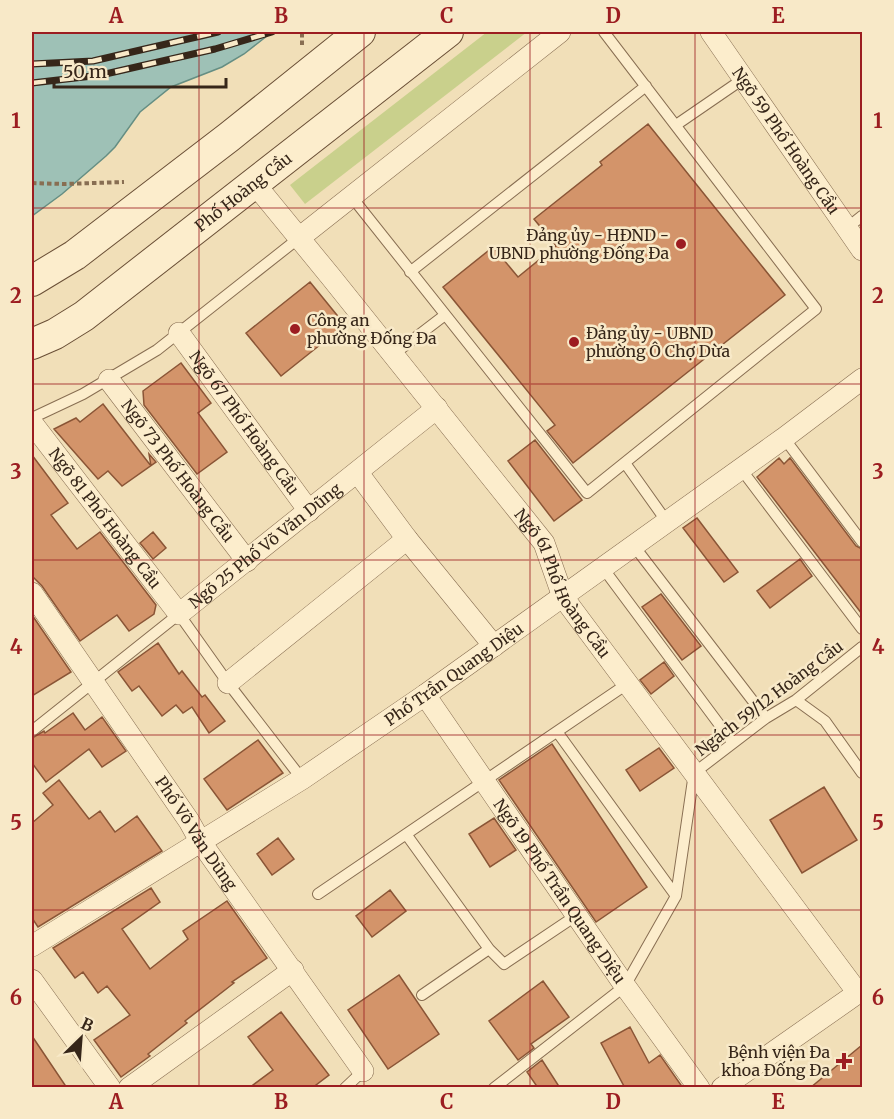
<svg xmlns="http://www.w3.org/2000/svg" width="894" height="1119" viewBox="0 0 894 1119" font-family="Merriweather,serif">
<rect width="100%" height="100%" fill="#f1dfb8"/>
<path fill="#c9d08c" d="M487 32H527L305 204 290 185Z"/>
<path fill="#9ec1b6" stroke="#658e83" stroke-width="1.5" d="M32 32H272L244 54 222 67 171 87 140 112 115 147 106 156 62 194 32 216Z"/>
<path fill="#d3946a" stroke="#8a5536" stroke-width="1.5" d="M648 124 785 295 573 463 547 431 555 425 443 287 493 247 518 277 556 246 534 219 602 165 600 162Z
M310 282 345 325 281 376 246 333Z
M181 363 211 403 198 413 227 452 197 474 144 405 143 391Z
M103 404 151 466 149 454 156 462 122 486 108 471 98 479 54 429 76 418 80 422Z
M535 440 582 500 554 521 508 461Z
M32 455 68 503 51 515 77 549 100 532 156 605 154 614 129 631 117 615 80 641 42 586 32 576Z
M779 458 784 464 790 458 856 546 862 549V614L757 477Z
M697 518 738 572 724 582 683 528Z
M153 532 166 548 153 559 140 543Z
M800 559 812 576 770 608 757 591Z
M661 594 701 646 682 660 642 607Z
M32 615 71 672 32 696Z
M158 643 179 674 182 671 202 697 205 695 225 721 209 733 192 707 183 713 176 705 162 716 139 686 132 691 118 672Z
M664 662 674 676 651 694 640 680Z
M73 713 85 730 102 717 126 751 102 767 89 749 46 782 32 763V738L44 731 45 733Z
M258 740 283 773 227 810 204 779Z
M552 744 647 887 596 922 499 780Z
M659 748 674 768 640 791 626 770Z
M59 780 89 819 100 811 115 832 137 816 162 851 38 927 32 918V823L53 805 43 793Z
M824 787 857 840 802 873 770 820Z
M494 818 516 850 490 867 469 834Z
M278 838 294 859 272 875 257 854Z
M151 888 160 902 122 929 150 969 188 939 183 931 227 901 267 958 232 982 234 983 185 1021 187 1023 148 1054 150 1056 121 1077 94 1040 130 1015 107 986 98 993 83 972 75 978 53 948Z
M390 890 406 911 372 937 356 916Z
M399 975 439 1034 388 1069 348 1010Z
M543 981 569 1017 531 1044 534 1048 518 1060 489 1021Z
M281 1012 329 1075 312 1088H249L273 1070 248 1037Z
M630 1027 649 1063 660 1055 683 1088H625L601 1043Z
M32 1036 67 1088H32Z
M862 1045V1088H810Z
M542 1060 560 1088H538L527 1072Z"/>
<g fill="none" stroke-linecap="round" stroke-linejoin="round">
<defs>
<path id="lane" d="M676 125 743 79
M351 196 587 493 816 309 604 32
M847 228 862 216
M410 272 646 86
M394 354 445 315
M32 418 83 394 157 350 299 238
M784 438 862 542
M625 463 667 522
M741 469 862 629
M634 546 766 718
M603 568 733 743
M796 700 825 721 862 773
M32 731 179 614 228 683 302 779
M558 733 676 896
M406 834 489 949 504 964 577 915
M318 894 627 684
M422 995 489 949
M345 1088 363 1071
M494 1088 625 986 676 896 694 773 766 718 796 700 862 647"/>
<g id="street">
<path id="s1" d="M711 32 862 250"/>
<path id="s2" d="M254 183 331 277 544 543 563 597 858 993"/>
<path d="M299 238 560 32"/>
<path id="s3" d="M179 333 309 511"/>
<path id="s4" d="M109 380 247 561"/>
<path id="s5" d="M32 423 179 614 437 408"/>
<path d="M358 473 407 539 494 646"/>
<path id="s6" d="M32 593 189 821 200 841 363 1071"/>
<path d="M228 683 407 539"/>
<path id="s7" d="M425 695 625 986 699 1088"/>
<path id="s8" d="M32 946 302 779 425 695 784 438 862 379"/>
<path d="M32 980 110 1088"/>
<path d="M129 1088 293 970"/>
<path d="M722 1088 862 990"/>
</g>
<g id="secondary">
<path d="M32 281 75 255 229 137 360 32"/>
<path id="s9" d="M32 344 55 334 84 316 448 32"/>
</g>
</defs>
<use href="#lane" stroke="#886e52" stroke-width="12"/>
<use href="#street" stroke="#886e52" stroke-width="22"/>
<use href="#secondary" stroke="#6a4f36" stroke-width="32"/>
<path stroke="#886e52" stroke-width="4" stroke-dasharray="4.5 3" stroke-linecap="butt" d="M302 45V32
M32 183 63 184 124 182"/>
<use href="#lane" stroke="#fcedcc" stroke-width="10"/>
<use href="#street" stroke="#fcedcc" stroke-width="21"/>
<use href="#secondary" stroke="#fcedcc" stroke-width="30"/>
<defs>
<path id="rail" d="M32 64 93 61 218 32
M32 83 101 75 215 49 272 32"/>
</defs>
<use href="#rail" stroke="#362619" stroke-width="7"/>
<use href="#rail" stroke="#f8e9c8" stroke-width="4.5" stroke-dasharray="14" stroke-linecap="butt"/>
</g>
<path fill="none" stroke="#9c1d21" stroke-width="1.5" stroke-opacity="0.55" d="M199 32V1088M364 32V1088M530 32V1088M695 32V1088M32 208H862M32 384H862M32 560H862M32 735H862M32 910H862"/>
<g fill="#9c1d21" stroke="#f8e9c8" stroke-width="2">
<circle cx="681" cy="244" r="6"/>
<circle cx="295" cy="329" r="6"/>
<circle cx="574" cy="342" r="6"/>
<path d="M841 1052h6v6h6v6h-6v6h-6v-6h-6v-6h6z"/>
</g>
<g text-anchor="middle" stroke-width="5" stroke-linejoin="round" paint-order="stroke">
<g font-size="16" fill="#362619" stroke="#f8e9c8">
<text dy="6" stroke="none"><textPath href="#s1" startOffset="132">Ngõ 59 Phố Hoàng Cầu</textPath></text>
<text dy="6" stroke="none"><textPath href="#s9" startOffset="261">Phố Hoàng Cầu</textPath></text>
<text dy="6" stroke="none"><textPath href="#s3" startOffset="111">Ngõ 67 Phố Hoàng Cầu</textPath></text>
<text dy="6" stroke="none"><textPath href="#s4" startOffset="114">Ngõ 73 Phố Hoàng Cầu</textPath></text>
<text dy="6" stroke="none"><textPath href="#s5" startOffset="120">Ngõ 81 Phố Hoàng Cầu</textPath></text>
<text dy="6" stroke="none"><textPath href="#s5" startOffset="351">Ngõ 25 Phố Võ Văn Dũng</textPath></text>
<text dy="6" stroke="none"><textPath href="#s2" startOffset="507">Ngõ 61 Phố Hoàng Cầu</textPath></text>
<text dy="6" stroke="none"><textPath href="#s8" startOffset="502">Phố Trần Quang Diệu</textPath></text>
<text transform="translate(769 698) rotate(-37)" y="6">Ngách 59/12 Hoàng Cầu</text>
<text dy="6" stroke="none"><textPath href="#s6" startOffset="291">Phố Võ Văn Dũng</textPath></text>
<text dy="6" stroke="none"><textPath href="#s7" startOffset="238">Ngõ 19 Phố Trần Quang Diệu</textPath></text>
</g>
<g font-size="16" fill="#362619" stroke="#f8e9c8" text-anchor="end">
<text x="669" y="241">Đảng ủy - HĐND -<tspan x="669" dy="18">UBND phường Đống Đa</tspan></text>
<text x="307" y="326" text-anchor="start">Công an<tspan x="307" dy="18">phường Đống Đa</tspan></text>
<text x="586" y="339" text-anchor="start">Đảng ủy - UBND<tspan x="586" dy="18">phường Ô Chợ Dừa</tspan></text>
<text x="830" y="1058">Bệnh viện Đa<tspan x="830" dy="18">khoa Đống Đa</tspan></text>
</g>
</g>
<rect width="894" height="1119" fill="none" stroke="#f8e9c8" stroke-width="66"/>
<g transform="translate(81 1038) rotate(25)" stroke="#f8e9c8" stroke-width="4.5" paint-order="stroke">
<path d="M0-4.5L10 22L0 15L-10 22Z" fill="#362619"/>
<text y="-9" font-size="16" font-weight="bold" text-anchor="middle" fill="#362619">B</text>
</g>
<path d="M54 78v9h172v-9" fill="none" stroke="#362619" stroke-width="3"/>
<text x="63" y="78" font-size="18" fill="#362619" stroke="#f8e9c8" stroke-width="4.5" paint-order="stroke">50 m</text>
<rect x="33" y="33" width="828" height="1053" fill="none" stroke="#9c1d21" stroke-width="2"/>
<g font-size="20" text-anchor="middle" font-weight="bold" fill="#9c1d21">
<text x="116" y="23">A</text>
<text x="281" y="23">B</text>
<text x="447" y="23">C</text>
<text x="613" y="23">D</text>
<text x="778" y="23">E</text>
<text x="16" y="128">1</text>
<text x="878" y="128">1</text>
<text x="16" y="303">2</text>
<text x="878" y="303">2</text>
<text x="16" y="479">3</text>
<text x="878" y="479">3</text>
<text x="16" y="654">4</text>
<text x="878" y="654">4</text>
<text x="16" y="830">5</text>
<text x="878" y="830">5</text>
<text x="16" y="1005">6</text>
<text x="878" y="1005">6</text>
<text x="116" y="1109">A</text>
<text x="281" y="1109">B</text>
<text x="447" y="1109">C</text>
<text x="613" y="1109">D</text>
<text x="778" y="1109">E</text>
</g>
</svg>
